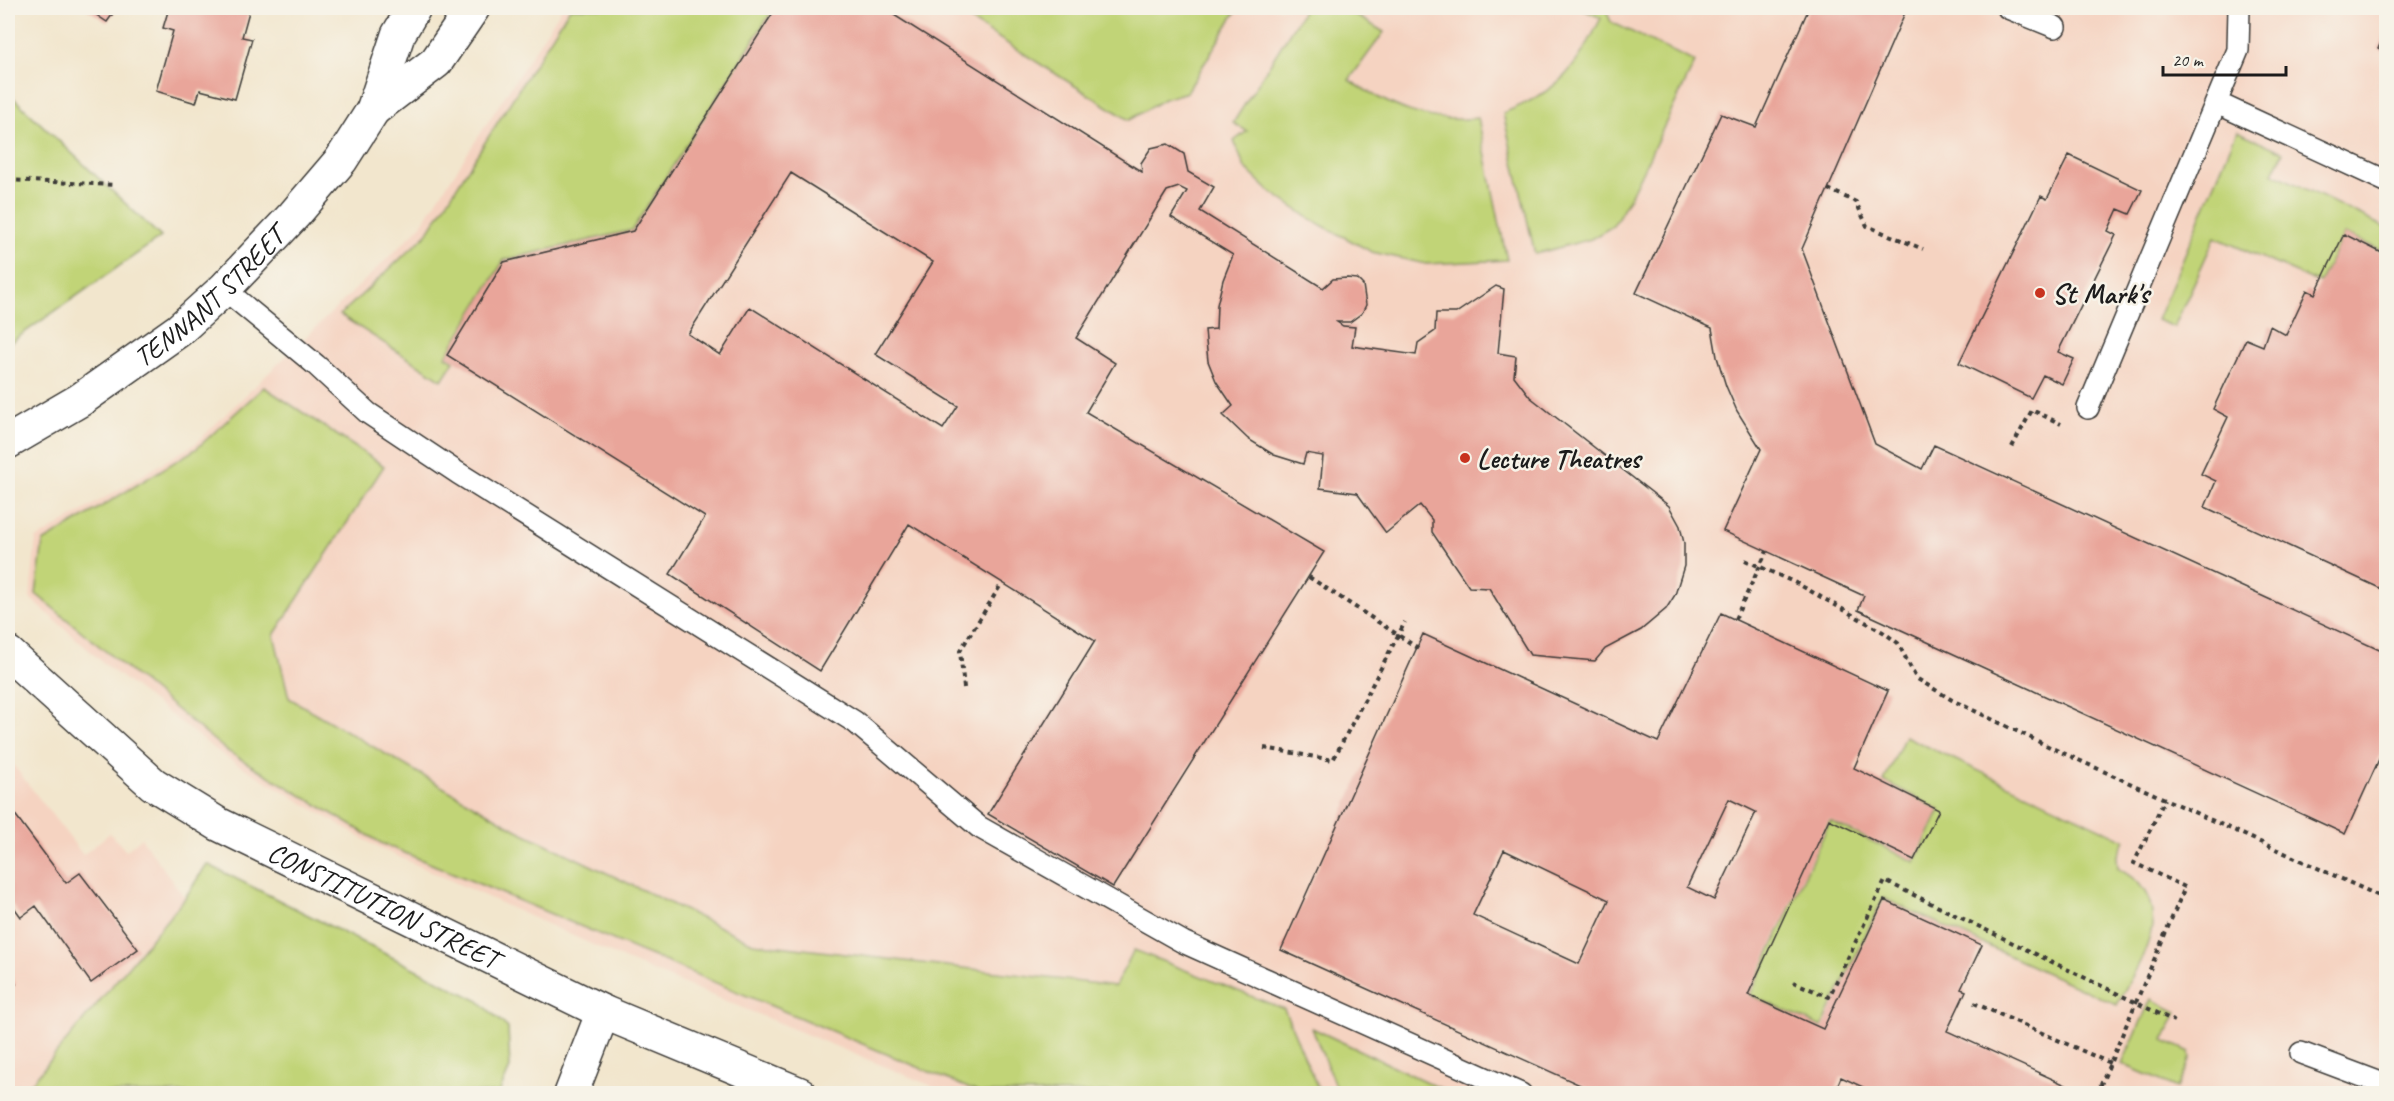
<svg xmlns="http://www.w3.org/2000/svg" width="2394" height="1101" viewBox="0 0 2394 1101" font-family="Caveat,sans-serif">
<rect width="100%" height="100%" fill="#f7f3e8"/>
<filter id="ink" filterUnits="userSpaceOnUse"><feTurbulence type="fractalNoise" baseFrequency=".0167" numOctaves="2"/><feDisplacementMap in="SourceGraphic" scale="12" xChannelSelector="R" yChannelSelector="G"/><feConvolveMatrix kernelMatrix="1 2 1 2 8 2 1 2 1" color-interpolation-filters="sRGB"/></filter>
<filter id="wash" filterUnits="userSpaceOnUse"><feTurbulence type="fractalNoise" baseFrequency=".008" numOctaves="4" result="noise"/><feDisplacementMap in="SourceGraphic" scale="24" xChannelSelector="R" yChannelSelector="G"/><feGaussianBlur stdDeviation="1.35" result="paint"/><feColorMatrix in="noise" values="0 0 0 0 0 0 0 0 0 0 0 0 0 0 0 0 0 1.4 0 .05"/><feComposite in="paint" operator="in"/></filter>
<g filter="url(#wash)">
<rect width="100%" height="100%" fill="#f2e6cd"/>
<path fill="#f5d3c1" d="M562 8H2386V1093H949L626 960 377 847 224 756 108 667 30 598 36 539 196 443 419 228Z
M8 758 83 855 110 833 126 851 141 838 185 898 23 1094 8 1093Z"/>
<path fill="#c1d477" stroke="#6e784a" stroke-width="1.5" d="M570 8H774L632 230 504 260 446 356 454 361 442 380 340 315 427 234Z
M951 8H1123L1127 10 1139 8H1238L1187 92 1164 99 1129 120Z
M1305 8H1344L1384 32 1349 80C1390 107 1428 124 1478 118L1507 260 1426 264 1372 252 1312 220 1268 190 1245 168 1234 141 1247 131 1233 123Z
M1580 8H1605L1611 22 1695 62 1630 197 1613 226 1591 239 1535 254 1503 113C1559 91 1575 71 1601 18Z
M8 93 161 237 8 344Z
M2237 131 2283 152 2273 173 2386 228V238L2381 250 2344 234 2319 283 2215 237 2174 327 2157 320Z
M264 387 384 466 274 635 289 698 517 830 753 943 1115 986 1134 950 1284 1009 1320 1093H980L381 843 227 751 36 594 43 542 196 449Z
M1905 736 2125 840 2117 857 2118 868C2125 873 2135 878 2140 885 2172 923 2134 969 2117 1005L1883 898 1822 1027 1750 995 1830 821 1915 862 1940 810 1884 781Z
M207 864 479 1001 508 1028 510 1068 499 1093H23L185 898Z
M2151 999 2177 1012 2164 1040 2190 1052 2191 1058 2177 1088 2122 1064Z
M1312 1028 1450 1093H1338Z"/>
<g id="blocks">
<path fill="#e9a59a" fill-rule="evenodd" d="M86 8H117L107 22Z
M169 8H250L242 37 252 39 235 99 200 90 196 103 156 91 173 31 163 28Z
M776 8H883L1142 172 1141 163 1151 148 1168 144 1184 154 1188 172 1214 187 1200 211 1323 288 1333 279 1347 278 1357 279 1363 285 1366 305 1362 313 1350 322H1337L1343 326 1355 327 1352 346 1416 355 1418 343 1435 331 1436 313H1456L1496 286 1504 289 1498 353 1516 356 1514 376 1530 397 1669 506 1680 526 1684 543V566L1675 595 1666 609 1641 630 1605 649 1595 661 1530 655 1489 588 1469 587 1432 532V520L1420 505 1386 533 1357 493 1320 488 1323 456 1306 453 1303 464 1274 455 1248 439 1223 415 1233 406 1216 381 1208 361 1206 341 1205 330 1216 329 1217 305 1223 280 1233 255 1171 217 1187 191 1179 187 1167 191 1076 338 1115 363 1086 412 1324 552 1113 887 988 814 1095 641 909 524 820 671 670 574 705 517 447 355 504 262 633 231ZM791 173 933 262 875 354 958 406 943 429 750 307 720 355 688 334Z
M1809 8H1907L1802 249 1875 444 1922 469 1934 445 2386 653V744L2345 834 1858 610 1864 596 1723 531 1761 449 1737 411 1726 386 1717 357 1712 328 1636 293 1721 114 1756 127Z
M2386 31V53L2378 49Z
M2386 68V85L2380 82Z
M2069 155 2142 190 2130 214 2118 209 2108 231 2116 235 2058 352 2074 359 2062 384 2043 375 2031 398 1959 363 2041 196 2047 199Z
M2344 234 2382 253 2386 243V591L2205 507 2216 481 2201 474 2228 417 2213 409 2246 339 2263 346 2270 326 2286 335 2307 290 2315 294Z
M1721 613 1888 691 1854 768 1939 810 1914 860 1829 819 1748 995 1823 1029 1884 900 1982 945 1961 989 1966 991 1947 1031 2070 1087 2067 1094H1873L1874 1092 1841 1077 1834 1094H1600L1281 950 1423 634 1658 742ZM1729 799 1756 812 1714 900 1687 887ZM1504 850 1609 900 1579 964 1473 915Z
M8 805 66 883 80 873 138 949 91 983 36 906 21 917 8 899Z
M8 973 16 984 8 990Z"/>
</g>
</g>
<g filter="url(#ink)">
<use href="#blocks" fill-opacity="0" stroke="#3c3a37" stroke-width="1.5"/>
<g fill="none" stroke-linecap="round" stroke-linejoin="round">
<defs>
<path id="service" d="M2008 8 2055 27
M2217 103 2386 181
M224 289 316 365 368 413 458 473 855 722 979 827 1183 942 1521 1094
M2088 408 2238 50 2239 8
M2301 1053 2386 1085"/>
<g id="minor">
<path id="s1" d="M8 653 153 784 218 824 603 1012 800 1094"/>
<path d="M571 1094 603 1012"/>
</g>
<g id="secondary">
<path d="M373 110 436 62 473 8"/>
<path id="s2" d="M8 442 80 400 179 330 224 289 294 215 341 160 373 110 398 35 414 8"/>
</g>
</defs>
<use href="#service" stroke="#3c3a37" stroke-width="24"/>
<use href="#minor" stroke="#3c3a37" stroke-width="36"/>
<use href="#secondary" stroke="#3c3a37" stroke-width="36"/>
<path stroke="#3c3a37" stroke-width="4" stroke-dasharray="4.5 4.5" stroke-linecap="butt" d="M8 180 115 185
M1828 189 1856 202 1867 226 1923 249
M2012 447 2032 410 2061 424
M1745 560 1798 584 1883 632 1898 643 1916 678 1952 700 2052 748 2386 899
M964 688 960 651 1002 583
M1264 748 1333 760 1405 622
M1793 982 1829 997 1885 881 2174 1021
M1974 1003 2110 1063
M2097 1094 2185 887 2134 863 2165 799"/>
<use href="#service" stroke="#fff" stroke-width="21"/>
<use href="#minor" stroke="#fff" stroke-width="33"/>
<use href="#secondary" stroke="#fff" stroke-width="33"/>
<path stroke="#3c3a37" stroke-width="4" stroke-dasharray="4.5 4.5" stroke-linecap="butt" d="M1309 577 1418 648
M1735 619 1767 551"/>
</g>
</g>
<g fill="#c8321e" stroke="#f7f3e8" stroke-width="2">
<circle cx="2040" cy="293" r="6"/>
<circle cx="1465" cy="458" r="6"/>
</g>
<g text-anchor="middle" stroke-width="5" stroke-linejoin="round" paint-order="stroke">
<g font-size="28" font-weight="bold" fill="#1c1c1c" stroke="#f7f3e8" text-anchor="start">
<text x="2052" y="303">St Mark's</text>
<text x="1477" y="468">Lecture Theatres</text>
</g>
<g font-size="28" fill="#1c1c1c" stroke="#f7f3e8">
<text dy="10" stroke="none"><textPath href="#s2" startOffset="249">TENNANT STREET</textPath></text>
<text dy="10" stroke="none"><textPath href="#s1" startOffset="456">CONSTITUTION STREET</textPath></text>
</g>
</g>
<rect width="2394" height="1101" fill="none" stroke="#f7f3e8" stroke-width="30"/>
<path d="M2163 66v9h123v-9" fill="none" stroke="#1c1c1c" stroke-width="3"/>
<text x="2172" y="66" font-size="18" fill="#1c1c1c" stroke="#f7f3e8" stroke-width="4.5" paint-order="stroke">20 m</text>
</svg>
